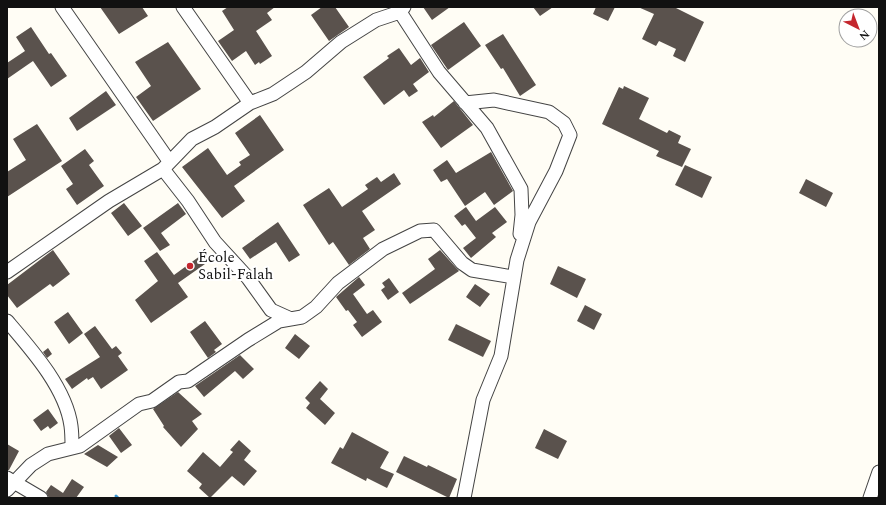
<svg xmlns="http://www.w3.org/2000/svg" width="886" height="505" viewBox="0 0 886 505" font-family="Spectral,serif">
<rect width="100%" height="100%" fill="#fffdf5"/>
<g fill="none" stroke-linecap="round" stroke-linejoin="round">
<path stroke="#3f96cf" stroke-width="3" d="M116 496 118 498"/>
</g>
<path fill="#5a524d" d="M100 7H142L148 16 119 34Z
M228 7H275L267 13 272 20 256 31 272 56 260 64 259 62 255 65 246 51 232 61 218 41 234 30 222 11Z
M322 7H335L349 27 329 41 311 15Z
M423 7H450L432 20Z
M533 7H553L540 16Z
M596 7H615L608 21 593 14Z
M638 7H674L704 22 685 62 673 56 676 49 659 41 656 46 642 39 654 14Z
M464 22 481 46 448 70 431 45Z
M31 27 49 54 51 53 67 76 51 87 33 61 7 79V63L25 51 16 37Z
M503 34 536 85 520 96 503 68 501 69 485 45Z
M168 42 201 89 153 121 136 97 151 86 135 62Z
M399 48 411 65 420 58 429 72 413 84 418 91 409 97 404 90 384 105 363 77 389 58 387 56Z
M624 86 649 98 639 119 667 133 669 130 681 136 678 143 691 149 682 167 656 156 659 151 602 124 619 87 623 89Z
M106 91 116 105 77 131 69 118Z
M454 101 473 125 441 148 422 122 433 115 434 117Z
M260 115 284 150 234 186 245 201 222 218 182 167 208 148 227 175 241 165 239 162 250 155 235 133Z
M37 124 62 161 7 197V172L26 160 13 139Z
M85 149 94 161 89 165 104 186 77 205 66 189 73 184 61 166Z
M491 152 513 191 494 205 485 192 465 206 447 179 441 182 433 170 447 160 456 173Z
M685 165 712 177 702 198 675 185Z
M394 173 401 184 362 211 375 230 363 238 370 249 349 265 333 242 329 245 303 205 329 188 342 207 368 189 365 185 377 177 381 182Z
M806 179 833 193 826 207 799 193Z
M124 203 142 226 128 236 111 213Z
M178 203 186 214 161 233 170 245 160 251 143 228Z
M466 207 476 221 495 207 507 222 492 233 496 237 471 258 463 248 476 238 465 224 462 226 454 216Z
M278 222 300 255 289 262 276 242 250 259 242 248Z
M53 250 70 274 53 287 50 284 17 308 7 295V285Z
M440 250 459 271 410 304 402 293 435 269 428 259Z
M157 252 174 275 200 256 205 264 178 283 188 297 151 323 135 300 158 281 144 261Z
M558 266 586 279 577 298 550 284Z
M359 277 365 285 353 294 367 314 373 310 382 322 362 337 353 325 357 322 348 310 346 311 336 297Z
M389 278 399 292 388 300 381 290 385 287 382 283Z
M475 284 490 294 480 307 466 297Z
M585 305 602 314 594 330 577 321Z
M68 312 83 333 69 344 54 322Z
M205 321 222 344 214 350 216 352 208 358 190 332Z
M456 324 491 341 483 357 448 340Z
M95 326 112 349 116 346 122 353 118 356 128 370 101 389 93 377 88 380 87 378 72 389 65 379 100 357 84 334Z
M295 334 310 346 299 359 285 348Z
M48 348 52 354 47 358 43 352Z
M240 355 254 369 243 379 235 371 204 397 195 386Z
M320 381 328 389 320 399 335 413 325 425 306 408 310 403 305 398Z
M178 392 202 414 192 421 198 429 181 447 163 427 164 426 153 409Z
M48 409 58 423 50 429 48 426 41 431 33 420Z
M119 428 132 445 121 453 109 436Z
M544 429 567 441 558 459 535 448Z
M352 432 389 452 380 468 394 474 387 488 367 478 366 481 331 463 340 447 343 449Z
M239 440 251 451 244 460 257 471 244 486 232 476 210 498 199 488 202 484 187 471 203 452 220 467 233 452 230 450Z
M7 444 19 451 9 470H7Z
M98 445 118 457 107 467 84 454Z
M404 456 427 467 428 465 457 479 449 498 396 472Z
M72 479 84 487 76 498H49L46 492 51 485 63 493Z"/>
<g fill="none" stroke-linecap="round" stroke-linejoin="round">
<defs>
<path id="minor" d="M62 7 169 161
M183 7 250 103
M400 12 439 72 487 128 521 189 522 215 520 234
M163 169 188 201 215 242 248 278 271 310 291 319
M7 272 109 201 163 169 192 139 215 127 250 103 273 94 306 72 341 42 376 20 400 12 404 7
M7 321C31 349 66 388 71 426 72 433 72 440 72 447
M7 478 41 498
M7 490 31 465 48 454 80 446 139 404 152 401 179 382 188 381 248 340 279 321 302 317 316 307 338 283 383 249 420 231 434 230 462 263 472 270 513 277
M464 498 483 400 501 356 517 260 529 222 556 171 570 135 564 123 549 112 494 100 465 103
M870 498 879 472"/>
</defs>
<use href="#minor" stroke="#444" stroke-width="15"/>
<use href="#minor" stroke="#fff" stroke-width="13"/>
</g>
<circle fill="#c4262e" stroke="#fff" stroke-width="1.5" cx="190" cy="266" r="4"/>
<g text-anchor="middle" stroke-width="4" stroke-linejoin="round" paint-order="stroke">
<g font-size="15" fill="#111" stroke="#fff" text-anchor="start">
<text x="198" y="262">École<tspan x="198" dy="17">Sabil-Falah</tspan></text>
</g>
</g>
<rect width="886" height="505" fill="none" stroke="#111111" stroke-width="16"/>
<g transform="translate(858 28) rotate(138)"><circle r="19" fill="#ffffff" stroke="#a0a0a0"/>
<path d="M0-3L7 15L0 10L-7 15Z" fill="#c4262e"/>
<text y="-6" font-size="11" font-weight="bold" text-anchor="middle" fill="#111111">N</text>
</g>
</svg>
